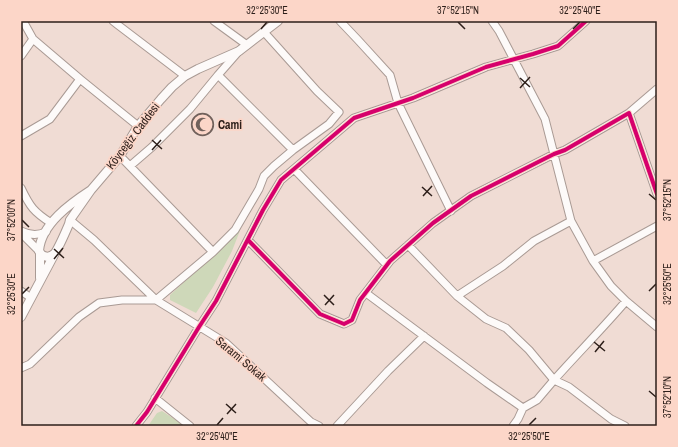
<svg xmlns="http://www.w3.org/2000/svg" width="678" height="447" viewBox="0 0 678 447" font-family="'Archivo Narrow',sans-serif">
<rect width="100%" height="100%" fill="#f0dcd4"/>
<path fill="#ced8b9" d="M241 228 232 251 213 287 196 313 170 300V295L218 251Z
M162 411 185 426H148L157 413Z"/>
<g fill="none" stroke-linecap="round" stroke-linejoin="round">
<defs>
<path id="minor" d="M23 21 33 39 80 79
M113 21 118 25 185 76
M214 21 247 45
M340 21 358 40 390 75 398 103 451 211
M492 21 499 31 545 119 571 221 593 261 611 286 626 301 657 327
M239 51 218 75 293 150
M21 56 33 39
M629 113 657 89
M21 136 50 119 80 79 138 126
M130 166 152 147 190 109 218 75
M294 169 387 265
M21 188C30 207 34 212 51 223
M70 220 94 240 156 300 226 343 311 422 319 426
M21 231C29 235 37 236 46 232
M21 233 39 251
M248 240 320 314 344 324 352 320 360 300 390 261 433 223 471 196 554 154 565 150 629 113 657 194
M408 245 457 296 503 266 534 241 571 221
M213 252 235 230 259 189 264 176 274 166 293 150 329 124 339 112 317 91 264 32
M593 261 657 226
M21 291 31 298
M366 293 487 383 523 408 518 419 513 426
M457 296 486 319 506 328 529 350 554 380C578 353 603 328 626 301
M21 368 30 364 79 317 99 303 122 300H156L213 252 120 156
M155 398 190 426
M523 408 537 400 554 380 569 387 611 419 625 426
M136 426 147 412 199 327 216 301 263 210 281 180 354 118 413 98 486 67 533 54 558 46 586 21
M337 426 388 371 424 336"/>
<path id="tertiary" d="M91 190 120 156 138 126 161 99 172 87 185 76 198 69 239 51 278 21
M91 190 70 220 69 224C66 231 59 247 55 253 49 259 42 257 39 251 41 224 71 203 91 190Z
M40 253V278
M21 317 55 253"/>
</defs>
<use href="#minor" stroke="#a99a94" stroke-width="9"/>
<use href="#tertiary" stroke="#a99a94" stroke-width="10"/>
<use href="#minor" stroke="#fdfaf9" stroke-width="7"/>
<use href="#tertiary" stroke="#fdfaf9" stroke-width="8"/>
<defs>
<path id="cycleway" d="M248 240 320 314 344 324 352 320 360 300 390 261 433 223 471 196 554 154 565 150 629 113 657 194
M136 426 147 412 199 327 216 301 263 210 281 180 354 118 413 98 486 67 533 54 558 46 586 21"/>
</defs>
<use href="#cycleway" stroke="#fcd6c8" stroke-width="6"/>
<use href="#cycleway" stroke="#d6006c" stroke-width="4"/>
</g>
<path fill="none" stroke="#2d1f1a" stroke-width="1.5" d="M458 22 465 29M261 29 267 22M573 29 580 22M520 78 530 87M520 88 530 77M152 140 162 149M152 150 161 140M422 187 432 196M649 194 656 200M423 196 432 186M22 220 29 227M54 249 64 258M54 259 63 248M649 291 656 284M22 294 29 287M324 295 334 305M325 305 334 295M594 342 605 351M595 352 604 341M649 391 656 397M226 404 236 413M227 414 236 404M217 425 223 418M529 425 536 418"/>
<defs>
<symbol id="mosque-ring" viewBox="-11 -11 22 22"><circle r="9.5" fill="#fcd6c8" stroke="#71615b" stroke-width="1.5"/><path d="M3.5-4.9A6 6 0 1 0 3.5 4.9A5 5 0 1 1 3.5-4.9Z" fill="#71615b"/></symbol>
</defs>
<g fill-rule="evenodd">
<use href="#mosque-ring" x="190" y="112" width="25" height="25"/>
</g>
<g text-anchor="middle" stroke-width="3.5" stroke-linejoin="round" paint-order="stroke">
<g font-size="12" font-weight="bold" fill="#2d1f1a" stroke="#fcd6c8" text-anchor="start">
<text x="218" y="129">Cami</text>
</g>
<g font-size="12" fill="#2d1f1a" stroke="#fcd6c8">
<text transform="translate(133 136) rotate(-53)" y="4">Köyceğiz Caddesi</text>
<text transform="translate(241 359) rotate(40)" y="4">Sarami Sokak</text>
</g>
</g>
<rect width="678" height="447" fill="none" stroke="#fcd6c8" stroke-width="44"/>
<rect x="22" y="22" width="634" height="403" fill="none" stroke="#2d1f1a" stroke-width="1.5"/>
<g font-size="10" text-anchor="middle" fill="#2d1f1a">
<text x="267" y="14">32°25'30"E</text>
<text x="458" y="14">37°52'15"N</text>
<text x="580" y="14">32°25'40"E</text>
<text transform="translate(667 200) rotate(-90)" y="4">37°52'15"N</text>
<text transform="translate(11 220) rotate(-90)" y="4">37°52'00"N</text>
<text transform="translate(667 284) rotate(-90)" y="4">32°25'50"E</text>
<text transform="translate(11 294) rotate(-90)" y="4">32°25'30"E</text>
<text transform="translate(667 397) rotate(-90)" y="4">37°52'10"N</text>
<text x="217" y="440">32°25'40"E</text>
<text x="529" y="440">32°25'50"E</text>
</g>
</svg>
